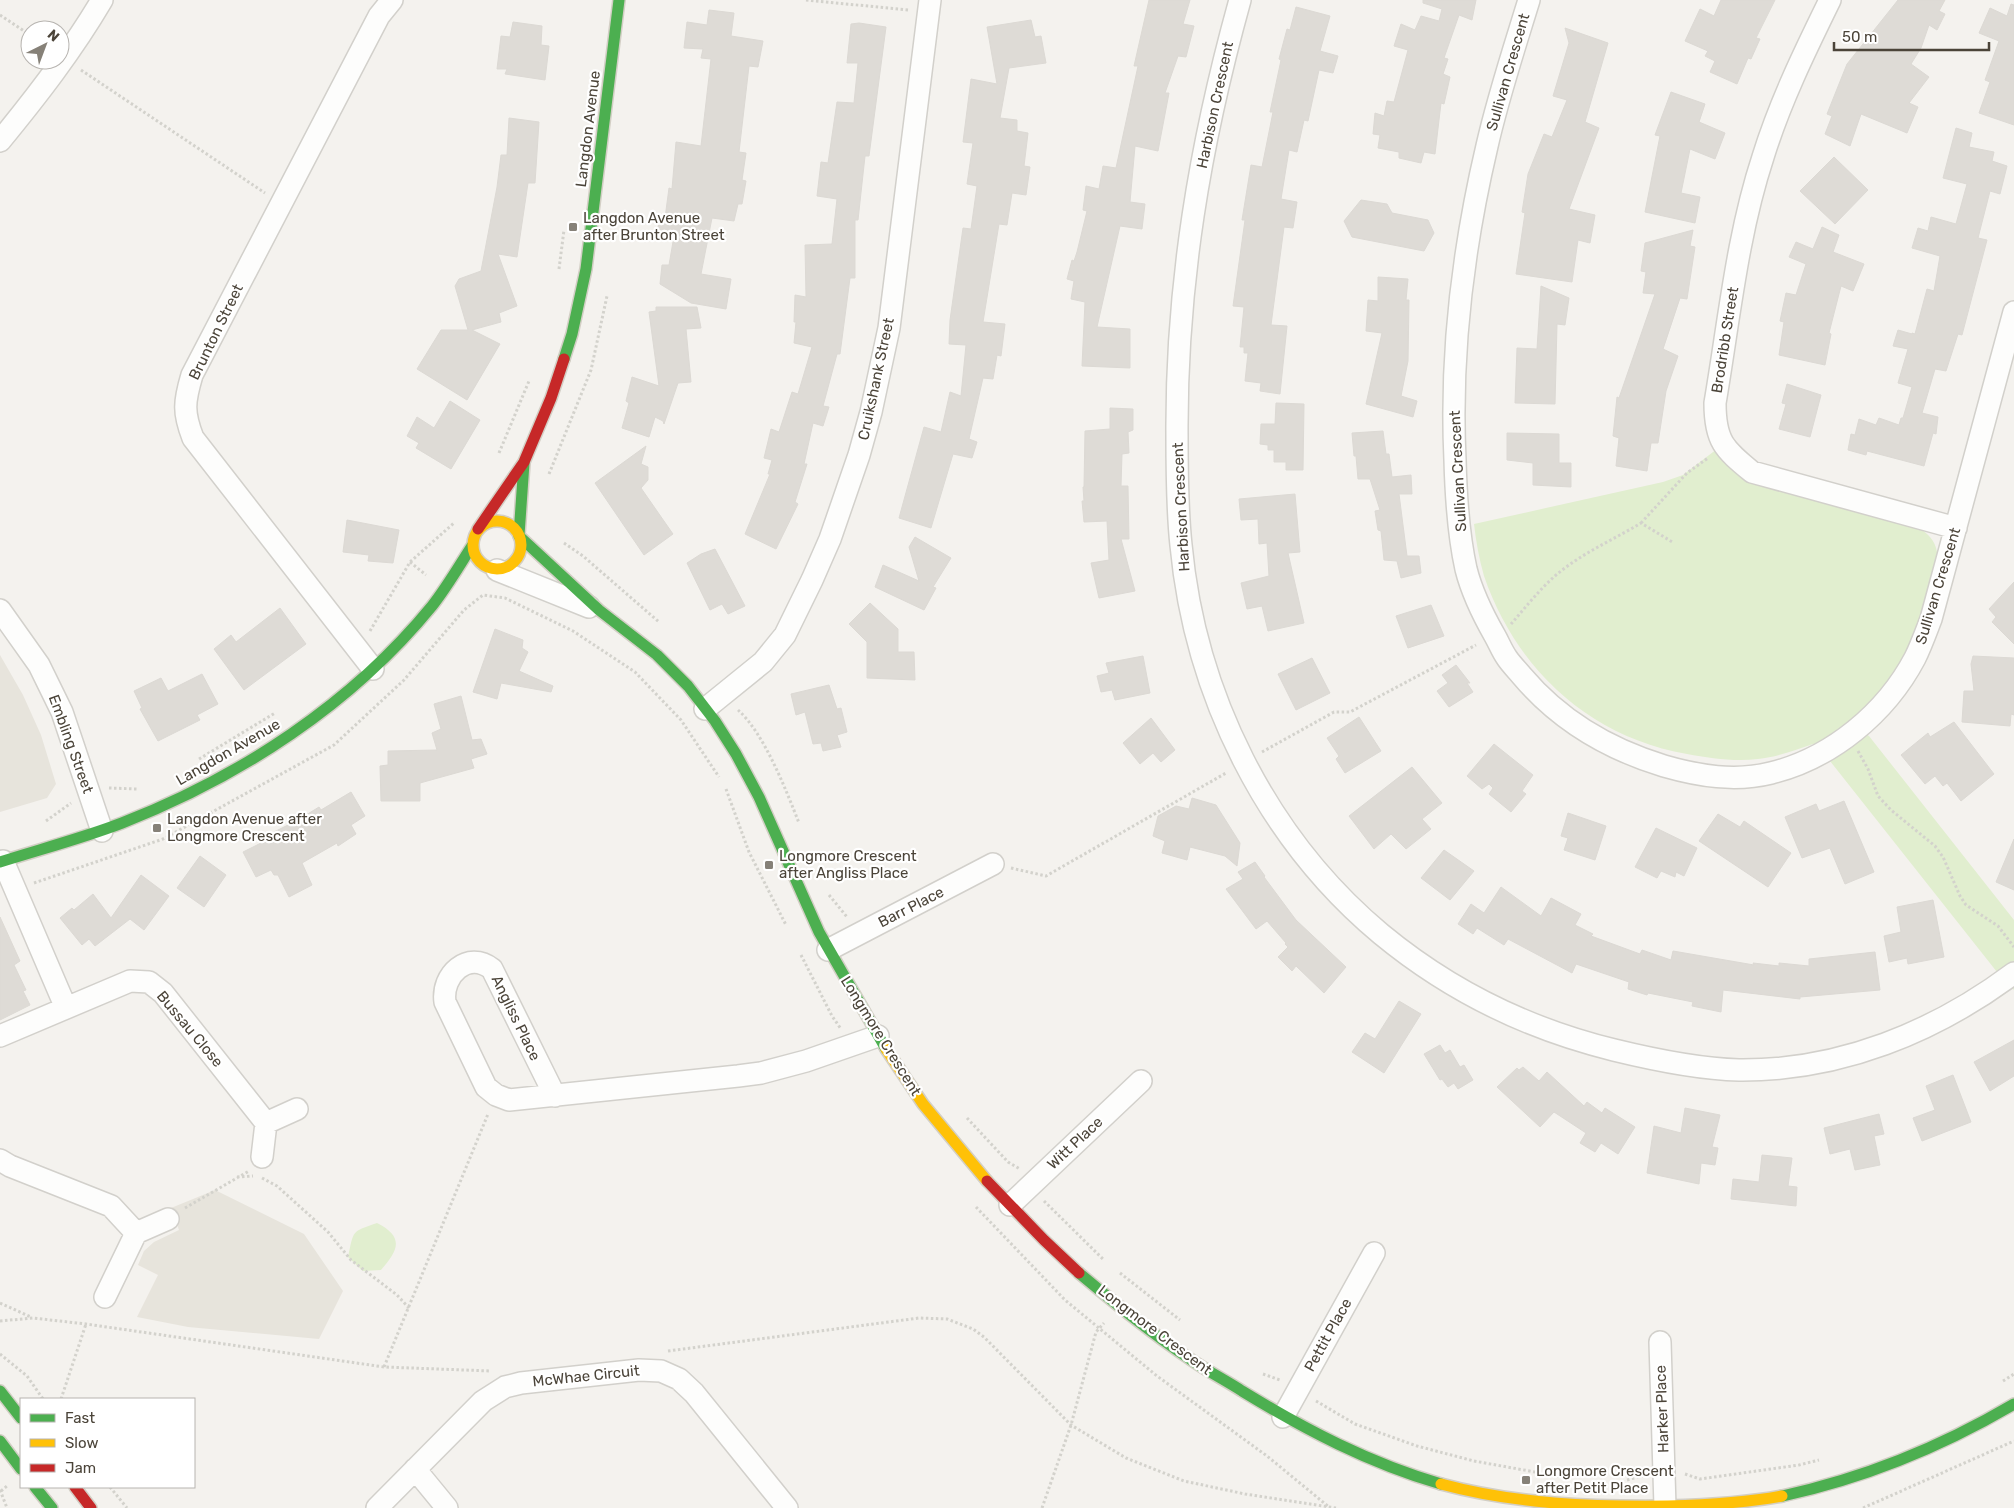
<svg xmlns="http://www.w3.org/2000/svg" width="2014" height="1508" viewBox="0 0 2014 1508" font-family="Rubik,sans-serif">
<rect width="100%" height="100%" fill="#f4f2ee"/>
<path fill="#e7e4dc" d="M0 655 23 695 41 735 56 784 47 798 0 812Z
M215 1190 304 1234 343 1291 319 1339 188 1327 137 1317 158 1275 138 1265 144 1251 154 1242 179 1230 171 1208Z"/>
<path fill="#e1eecf" d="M1717 449 1919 528C1928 534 1935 540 1937 552 1940 569 1914 640 1905 658 1893 683 1871 703 1851 722L1869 736 2014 920V990L1997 972 1830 761 1813 744C1795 750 1777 757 1758 759 1734 762 1710 758 1687 754 1589 737 1516 669 1484 576 1479 559 1476 541 1474 524L1663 482 1683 475Z
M377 1223C405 1237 398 1251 381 1270L363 1271 348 1257C354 1230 351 1232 377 1223Z"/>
<path fill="#dedbd6" stroke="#dcd9d4" d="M1149 0H1190L1183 24 1194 26 1186 57 1178 56 1165 93H1169L1158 151 1135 146 1130 202 1145 204 1142 229 1120 226 1097 327 1130 329V368L1082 366 1085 302 1071 299 1074 281 1067 279 1072 260 1074 261 1077 252 1087 211 1083 210 1086 186 1099 189 1103 166 1116 168 1138 66H1134Z
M1423 0H1476L1472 20 1459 15 1444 58 1448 59 1443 74 1450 77 1444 104 1441 103 1435 154 1424 152 1421 163 1399 158V152L1378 148 1380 135 1373 134 1375 113 1384 116 1387 101 1394 102 1408 50 1394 46 1401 24 1415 30 1421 16 1439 21 1442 9 1423 3Z
M1721 0H1775L1756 38 1760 39 1751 59 1748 58 1737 84 1710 72 1715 61 1705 56 1708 51 1685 41 1700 9 1714 16Z
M1898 0H1945L1939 11 1945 14 1937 30 1929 25 1921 48 1911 64 1929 77 1909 103 1918 107 1907 133 1861 114 1850 146 1825 134 1832 116 1827 114 1847 64Z
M2011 4 2014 5V125L1979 113 1990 82 1985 80 1999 41 1979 33 1990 8 2007 16Z
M1296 7 1330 16 1320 51 1338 56 1333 73 1319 70 1308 121 1304 120 1297 152 1289 150 1281 199 1297 202 1293 228 1284 227 1271 325 1287 326 1280 394 1260 391 1261 383 1245 381 1248 353H1244V347H1240L1244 307 1233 306 1245 220H1242L1251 165 1262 167 1273 112H1270L1281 60 1279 59 1287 29 1290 30Z
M709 10 734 13 731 36 763 41 758 67 749 66 739 152 746 153 742 180 746 181 742 204H738L734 221 712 218 701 274 731 279 726 309 691 303 660 284 662 265H669L674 236 657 233 660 217 665 218 669 188 672 189 676 142 701 146 711 59 701 58 703 49 684 48 687 22 707 25Z
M1031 20 1035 37 1041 36 1046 63 1009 68 1000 118 1017 120V131L1028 133 1024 166 1030 167 1026 195 1012 193 1007 225 999 224 983 322 1005 324 1001 356 997 355 993 379 983 378 969 439 977 442 972 458 953 454 931 528 899 518 924 427 941 432 950 392 961 396 966 345 949 344 950 320 963 228 971 229 977 186 967 184 973 143 963 142 971 79 997 84 987 27Z
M513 22 542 26 541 45 549 46 545 80 505 74 507 69H497L501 36 510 37Z
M859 23 886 27 869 156H865L858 220H855V278H850L840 354H837L823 406 829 407 823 426 813 423 804 464H807L795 502 798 504 776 549 745 534 770 474H768L772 460 764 458 771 429 779 432 792 392 798 394 812 347 794 343 796 322H794L795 295 806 297 805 245 832 244 837 199 817 196 821 162 828 163 837 102 854 103 858 63H847L851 24Z
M1565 28 1608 43 1585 122 1599 128 1569 209 1595 215 1590 243 1578 240 1572 282 1516 274 1525 213 1522 212 1528 174 1544 134 1552 137 1567 100 1553 96 1569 43Z
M1671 92 1705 104 1699 122 1725 133 1715 159 1690 149 1681 193 1700 197 1695 223 1645 212 1660 136 1655 135Z
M509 118 539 122 535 183H528L517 257 498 254 517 306 499 313 501 322 472 330 500 344 467 400 417 369 441 330H468L455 286 459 279 481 271 497 187 501 155H507Z
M1956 128 1972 133 1969 147 1994 152 1992 161 2007 166 2000 194 1990 191 1978 238 1987 240 1962 335 1958 334 1946 371 1935 369 1922 413 1938 417 1936 434 1933 433 1924 466 1867 451 1866 455 1848 450 1851 434 1855 435 1859 419 1876 425 1879 418 1899 425 1901 418H1903L1912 387 1898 383 1908 349 1893 346 1898 330 1912 334V333L1915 334 1927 289 1934 291 1940 256 1912 248 1918 228 1928 231 1931 217 1956 224 1967 184 1943 178Z
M1834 157 1868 190 1835 224 1800 191Z
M1361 200 1387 204 1392 213 1428 220 1434 233 1424 251 1352 237 1344 221Z
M1822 227 1839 235 1833 252 1864 264 1853 291 1841 286 1829 333 1831 334 1825 365 1779 355 1784 322 1780 321 1786 293 1796 295 1806 264 1789 257 1796 242 1813 249Z
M1693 230 1690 246 1695 247 1687 299 1680 298 1663 349 1678 356 1666 391 1658 443H1651L1647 471 1616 466 1619 438 1613 436 1617 397 1619 398 1655 294 1643 293 1646 272 1641 271 1645 243Z
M1378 277 1408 279 1406 300H1409L1408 361 1401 396 1417 401 1413 417 1366 404 1382 333 1366 331 1368 300 1378 301Z
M1541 286 1569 298 1565 325 1557 324 1555 404 1515 403 1517 348 1537 349Z
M656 307H697L701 328 686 329 691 382 678 383 664 424 663 421 655 417 649 437 622 428 629 403 626 401 632 377 659 386 649 312 656 311Z
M1787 384 1821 395 1810 437 1779 429 1786 404 1782 403Z
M450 401 480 420 451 469 416 448 419 443 407 436 417 417 434 428Z
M1276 403 1304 404 1303 470H1286V462H1274V450H1268V445L1260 444 1261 424H1275Z
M1110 408 1133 409V430L1128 432 1129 453 1122 454 1121 486H1128L1129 539H1121L1135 591 1099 598 1091 563 1109 560 1107 521 1084 522 1082 501H1084L1083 487H1084L1085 431 1110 429Z
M1383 431 1386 454H1389L1392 477 1411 475 1412 494H1399L1407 556H1419L1421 573 1401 578 1397 561 1384 560 1381 531 1378 530 1375 511 1380 510 1370 479H1358L1356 456H1354L1352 433Z
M1507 433 1559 434V463H1571V487L1533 485V463L1507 460Z
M646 446 641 464 648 467V480L641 488 673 534 644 555 595 483Z
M1295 494 1300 552 1288 553 1304 623 1268 631 1262 606 1247 609 1241 583 1269 576 1267 543 1259 544 1258 519 1241 520 1239 499Z
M347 520 399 530 393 563 368 561 369 555 343 552Z
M915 537 951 558 933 587 936 588 924 610 875 587 883 565 919 581 909 547Z
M715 549 745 606 728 614 722 604 710 610 687 563 701 554Z
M2014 582V644L1992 622 1996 617 1989 609Z
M870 603 898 629V652H914L915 680 867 678V642L849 624Z
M1431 605 1444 636 1408 648 1396 616Z
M280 608 306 644 244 690 214 649 231 635 236 642Z
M495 629 523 640 522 648 528 652 519 671 553 686 551 692 501 683 497 699 473 692Z
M1143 656 1150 693 1115 700 1112 690 1101 692 1097 676 1109 673 1106 663Z
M1973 656 2014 658V715L2011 714 2010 726 1962 722 1964 691H1974L1971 664Z
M1312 658 1330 693 1296 710 1278 674Z
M1456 665 1470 683H1467L1473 692 1449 707 1437 691 1448 683 1442 675Z
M202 674 218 704 197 715 200 720 158 741 140 709 142 708 134 691 161 678 168 691Z
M829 685 837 709 841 708 847 732 837 735 841 747 823 751 821 743 813 744 805 712 796 715 791 694Z
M461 696 472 740 481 739 487 754 471 759 474 768 420 783V801H381L380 766 388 765V751L437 750 432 733 441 729 434 704Z
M1359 717 1381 751 1345 773 1336 759 1339 756 1327 738Z
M1151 718 1175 750 1161 762 1153 753 1140 764 1123 743Z
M1954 722 1994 774 1961 801 1947 783 1943 786 1935 776 1925 784 1901 755 1928 733 1930 737Z
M1494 744 1533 775 1522 791 1526 794 1511 812 1489 794 1493 788 1489 784 1482 789 1467 776Z
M1412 767 1442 803 1422 819 1431 829 1406 849 1391 834 1374 849 1349 816Z
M351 792 365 816 351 825 356 834 338 846 337 843 302 863 312 885 289 897 278 875H274L271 870 256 877 243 852 275 836 274 832 298 820 319 807 321 810Z
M1192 798 1216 805 1240 843 1237 866 1225 856 1190 847 1187 860 1162 853 1165 841 1153 836 1158 816 1176 806 1189 809Z
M1844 801 1874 872 1845 884 1830 848 1802 858 1785 817 1816 804 1819 811Z
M1568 813 1606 826 1595 860 1564 850 1568 838 1561 836Z
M1718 814 1740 827 1744 821 1791 853 1768 887 1699 841Z
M1656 828 1697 848 1684 876 1676 872 1675 877 1661 871 1657 878 1635 867Z
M2014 839V890L1996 882Z
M1444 850 1474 871 1450 900 1421 878Z
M200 856 226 875 204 907 177 888Z
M1255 862 1265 876 1264 877 1296 920 1346 967 1324 993 1296 966 1292 971 1278 957 1288 947 1285 944 1286 943 1267 921 1256 929 1226 889 1243 879 1238 872Z
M141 875 169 896 144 930 130 919 95 946 89 939 82 945 60 918 72 908 74 910 93 894 111 918Z
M1501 887 1541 916 1551 898 1581 914 1575 925 1593 934 1591 936 1640 954 1642 950 1671 960 1673 951 1754 965 1753 963 1779 966V963L1809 966V959L1875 952 1880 990 1800 997V999L1723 990 1721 1012 1692 1006 1693 1002 1648 993 1647 995 1628 989 1629 982 1576 964 1572 973 1508 939 1504 945 1477 928 1473 934 1458 924 1471 904 1484 913Z
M1933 900 1944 957 1908 964 1907 958 1889 962 1884 936 1901 932 1897 907Z
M0 917 20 961 14 965 26 990 23 991 30 1005 0 1020Z
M1399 1001 1421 1014 1384 1073 1352 1052 1365 1033 1375 1039Z
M2014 1040V1076L1990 1091 1974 1062Z
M1440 1045 1445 1053 1450 1050 1460 1067 1464 1065 1473 1080 1458 1089 1454 1083 1448 1087 1442 1079 1440 1080 1424 1054Z
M1523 1067 1539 1081 1547 1072 1584 1106 1587 1102 1602 1113 1605 1108 1635 1127 1618 1154 1601 1143 1595 1152 1580 1143 1586 1133 1554 1112 1540 1127 1497 1087 1517 1068 1519 1070Z
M1953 1075 1971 1122 1922 1141 1913 1118 1935 1110 1926 1086Z
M1685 1108 1720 1115 1712 1147 1718 1148 1715 1165 1701 1163 1699 1184 1647 1173 1654 1126 1681 1133Z
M1879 1114 1884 1134 1874 1136 1880 1165 1855 1170 1850 1149 1830 1154 1824 1128Z
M1762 1155 1792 1158 1788 1186 1797 1187 1796 1206 1731 1199 1733 1179 1759 1182Z"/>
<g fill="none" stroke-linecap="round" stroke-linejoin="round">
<defs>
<path id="street" d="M1240 0C1200 144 1176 285 1177 435 1177 471 1177 508 1181 545 1195 694 1266 838 1381 934 1450 991 1528 1029 1614 1050 1655 1060 1698 1069 1739 1070 1840 1071 1935 1032 2014 973
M1529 0C1514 49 1498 97 1487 146 1463 248 1450 356 1455 460 1456 497 1458 533 1466 569 1472 593 1483 615 1495 636 1499 643 1502 651 1507 658 1511 664 1517 670 1522 676 1560 721 1608 749 1664 766 1699 776 1735 782 1771 773 1832 758 1886 713 1915 658 1921 646 1926 632 1931 619L2014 312
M1830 0C1805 51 1780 102 1763 157 1737 236 1729 321 1715 403 1715 441 1724 449 1752 472L1956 528
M0 141C37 96 72 51 102 0
M497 570 589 607
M0 610 39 665 62 712 102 831
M373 669 193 438C183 412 184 402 192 375L379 16 392 0
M705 709 763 662 785 635 812 580 830 539 859 455 871 412 889 328 930 0
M3 861 66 1008
M828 950 993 864
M0 1036 130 981 149 982 163 993 266 1123 262 1157
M555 1096 492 969C468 950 441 975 445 1002L486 1087 496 1095 509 1100 738 1076 761 1073 806 1061 878 1036
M266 1123 297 1109
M0 1160 10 1166 111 1206 136 1233 168 1219
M1010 1205 1141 1081
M105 1297 136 1233
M1660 1342 1665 1507
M1283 1417 1374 1253
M415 1469 447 1508
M377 1508 483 1401 505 1387 521 1383 639 1370 661 1371 679 1379 694 1393 787 1508"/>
<path id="fast" d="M564 359 572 334 586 269 619 0
M519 535 524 463
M519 536 599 610 657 655 688 686 715 721 736 754 759 797 819 932 886 1049
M0 862C41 849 83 838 122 823 240 777 352 704 432 606 447 587 459 566 472 546
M1079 1273C1115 1303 1151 1333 1190 1359 1207 1371 1225 1380 1242 1391 1306 1430 1369 1463 1441 1484
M0 1391 21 1418
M0 1441 21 1469
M35 1487 52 1508
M1782 1496C1865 1478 1941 1447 2014 1404"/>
<path id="slow" d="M473 545a24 24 0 1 1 48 0a24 24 0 1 1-48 0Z
M886 1049 923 1104 987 1181
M1441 1484C1515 1504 1593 1507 1668 1506 1706 1505 1745 1503 1782 1496"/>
<path id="jam" d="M478 529 524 462 551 398 564 359
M987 1181 1044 1240 1079 1273
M75 1487 91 1508"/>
</defs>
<use href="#street" stroke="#d2d0cb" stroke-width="24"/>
<use href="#fast" stroke="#d3cfc5" stroke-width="14"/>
<use href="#slow" stroke="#d3cfc5" stroke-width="14"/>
<use href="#jam" stroke="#d3cfc5" stroke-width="14"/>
<path stroke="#d3d2cc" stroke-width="3" stroke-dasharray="2.5 2.5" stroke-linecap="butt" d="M806 0 908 10
M0 15 30 35
M81 70 265 193
M559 269 564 230
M499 453 529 381
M549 474 591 370 607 296
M1641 523 1687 473 1708 458
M564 543 583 556 659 622
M410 562 426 575
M1511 624C1525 608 1539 590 1555 576 1580 554 1613 540 1641 523L1674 543
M370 631 410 562 454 523
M738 710C764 733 786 790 799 823
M1858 751 1868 769 1878 796 1891 810 1935 846 1943 857 1960 896 1966 905 1998 926 2014 947
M1262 752 1334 712H1350L1476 645
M199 759 275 713
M109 788 137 789
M726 789 749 852 786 925
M46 821 71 803
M1011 868 1046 876 1226 773
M34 883 163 839 334 745 404 680 464 610 483 595 505 598 573 631 635 672 681 720 719 777
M829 895 847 917
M801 955 832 1016 841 1029
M967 1118 1008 1162 1020 1169
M237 1177 253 1176
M262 1178 277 1186 328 1232 351 1260 397 1295 409 1308
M1044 1201 1104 1260
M976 1207 1065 1300 1157 1376 1267 1456 1329 1507
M185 1208 249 1171
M1120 1273 1180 1320
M0 1303 31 1317
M0 1321 33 1318 86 1324 384 1367 491 1371
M668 1351 919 1318 947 1319 973 1329 984 1337 1071 1425 1126 1458 1184 1481 1245 1494 1336 1508
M0 1354 27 1376 43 1399
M384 1367 488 1114
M1263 1374 1280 1380
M2003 1381 2014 1374
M61 1399 86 1324
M1316 1401 1355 1424 1417 1446 1474 1461 1568 1478
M1685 1474 1700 1479 1799 1465 1819 1460
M1627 1480 1645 1475
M110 1487 127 1508
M0 1490 7 1508
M1 1491 7 1486
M1042 1508 1071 1425 1096 1332 1104 1323
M1863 1508 2014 1441"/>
<use href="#street" stroke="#fdfdfc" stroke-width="21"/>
<use href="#fast" stroke="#4caf50" stroke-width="11"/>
<use href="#slow" stroke="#ffc107" stroke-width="11"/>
<use href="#jam" stroke="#c62828" stroke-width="11"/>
</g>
<g fill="#868178" stroke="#fff" stroke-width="2">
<rect x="568" y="222" width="10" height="10" rx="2.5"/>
<rect x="152" y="823" width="10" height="10" rx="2.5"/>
<rect x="764" y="860" width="10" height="10" rx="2.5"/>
<rect x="1521" y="1475" width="10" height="10" rx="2.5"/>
</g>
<g text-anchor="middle" stroke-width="4.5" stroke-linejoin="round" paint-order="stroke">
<g font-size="15" fill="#4b4439" stroke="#fff">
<text transform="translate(1508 72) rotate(-74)" y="5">Sullivan Crescent</text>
<text transform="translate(1215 105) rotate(-78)" y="5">Harbison Crescent</text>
<text transform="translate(588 129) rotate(-83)" y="5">Langdon Avenue</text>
<text transform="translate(216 332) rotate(-64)" y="5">Brunton Street</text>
<text transform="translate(1725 340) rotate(-81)" y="5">Brodribb Street</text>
<text transform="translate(876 379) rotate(-78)" y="5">Cruikshank Street</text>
<text transform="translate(1458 471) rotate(-93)" y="5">Sullivan Crescent</text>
<text transform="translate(1181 507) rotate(-93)" y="5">Harbison Crescent</text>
<text transform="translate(1938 586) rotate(-73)" y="5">Sullivan Crescent</text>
<text transform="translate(71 744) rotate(70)" y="5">Embling Street</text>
<text transform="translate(228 752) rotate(-30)" y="5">Langdon Avenue</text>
<text transform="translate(911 907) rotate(-27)" y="5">Barr Place</text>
<text transform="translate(516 1018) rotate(64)" y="5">Angliss Place</text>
<text transform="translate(190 1029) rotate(50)" y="5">Bussau Close</text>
<text transform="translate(881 1036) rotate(58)" y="5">Longmore Crescent</text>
<text transform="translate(1075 1143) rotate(-43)" y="5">Witt Place</text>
<text transform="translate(1155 1330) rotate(37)" y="5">Longmore Crescent</text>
<text transform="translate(1328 1335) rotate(-61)" y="5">Pettit Place</text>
<text transform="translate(586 1376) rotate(-6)" y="5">McWhae Circuit</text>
<text transform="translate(1662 1409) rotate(-92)" y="5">Harker Place</text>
</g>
<g font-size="15" fill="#4b4439" stroke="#fff" text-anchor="start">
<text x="583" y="223">Langdon Avenue<tspan x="583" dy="17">after Brunton Street</tspan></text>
<text x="167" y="824">Langdon Avenue after<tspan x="167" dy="17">Longmore Crescent</tspan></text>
<text x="779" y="861">Longmore Crescent<tspan x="779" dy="17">after Angliss Place</tspan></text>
<text x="1536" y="1476">Longmore Crescent<tspan x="1536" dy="17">after Petit Place</tspan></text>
</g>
</g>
<rect x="20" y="1398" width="175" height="90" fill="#ffffff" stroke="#b7b4b0"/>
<rect x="30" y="1414" width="25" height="8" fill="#4caf50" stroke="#b7b4b0"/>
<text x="65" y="1423" font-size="15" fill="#4b4439">Fast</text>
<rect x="30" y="1439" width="25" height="8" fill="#ffc107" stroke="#b7b4b0"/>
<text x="65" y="1448" font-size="15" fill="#4b4439">Slow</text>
<rect x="30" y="1464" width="25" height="8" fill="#c62828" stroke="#b7b4b0"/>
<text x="65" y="1473" font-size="15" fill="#4b4439">Jam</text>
<g transform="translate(45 45) rotate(42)"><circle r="24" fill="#ffffff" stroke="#b7b4b0"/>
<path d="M0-4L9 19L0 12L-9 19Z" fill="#868178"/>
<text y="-8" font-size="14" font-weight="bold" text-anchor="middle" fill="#4b4439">N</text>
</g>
<path d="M1834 42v8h155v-8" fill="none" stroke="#4b4439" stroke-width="2.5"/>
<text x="1842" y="42" font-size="15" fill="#4b4439" stroke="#ffffff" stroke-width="4" paint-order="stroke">50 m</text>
</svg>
